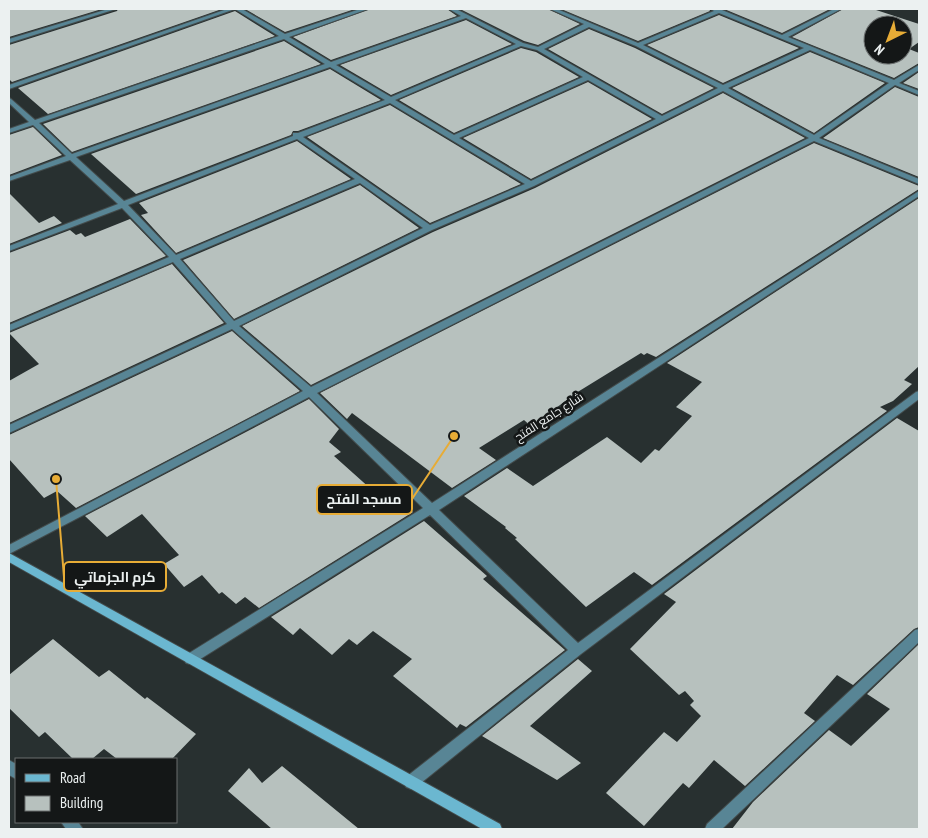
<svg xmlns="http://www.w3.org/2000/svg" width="928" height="838" viewBox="0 0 928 838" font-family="'PT Sans Narrow',Cairo,sans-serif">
<rect width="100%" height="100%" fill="#283030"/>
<path fill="#b7c1be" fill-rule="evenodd" d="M9 9H102L9 37Z
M118 9H222L12 82 9 79V45L117 11Z
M245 9H355L285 32Z
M370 9H447L457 16 331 60 293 37Z
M460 9H548L580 24 538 45 524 41Z
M561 9H709L710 11 638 41Z
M724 9H830L782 33Z
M843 9H873L919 24V42L909 49 919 53V63L894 78 792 37ZM873 25H903V55H873Z
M235 11 275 36 48 114 18 88Z
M719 15 799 48 723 83 647 45Z
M466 20 512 44 391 95 340 65Z
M589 29 635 48 714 88 662 114 548 49Z
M284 41 321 64 72 152 43 124Z
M521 48 536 52 579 77 454 133 399 100Z
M810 52 885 83 814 133 732 88Z
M330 69 381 100 298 131H293L291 135 136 194 91 154Z
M919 72V89L903 83Z
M588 82 652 119 531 179 463 138Z
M895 87 919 97V177L823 138Z
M723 93 805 138 311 385 242 326 433 232 535 188Z
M390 105 521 184 430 223 307 137Z
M33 127 62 155 9 175V135Z
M297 141 351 179 176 253 141 215 148 213 139 203Z
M814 143 919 186V189L656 357 647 353 644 355 641 353 576 393 556 408 559 410 533 428 524 420 479 448 496 460 452 488 352 413 347 419 320 393Z
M360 185 419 228 234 319 183 260Z
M9 193 39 223 54 216 62 223 9 244Z
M919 198V366L904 380 912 384 893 401 880 407 887 411 652 585 634 572 586 607 515 539 517 538 505 528 506 527 464 496 507 468 533 486 607 437 641 463 655 449 659 451 692 416 676 407 702 382 667 363Z
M130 219 166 256 9 323V253L70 230 76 235 81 233 85 237Z
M172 264 224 323 9 423V381L39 364 9 333Z
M232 331 300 391 76 508 57 491 44 498 9 459V435Z
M309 399 339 429 329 442 341 452 334 456 372 490 380 484 413 512 259 608 245 597 236 604 222 592 219 594 202 575 184 587 164 564 179 555 142 514 107 537 85 516Z
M897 418 919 431V627L914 629 853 685 837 675 804 713 815 721 745 786 714 760 689 788 683 783 644 826 606 793 664 732 677 742 701 716 690 705 694 701 685 691 679 695 630 649 676 602 664 594Z
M424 521 487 576 483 579 565 650 466 727 460 724 457 728 393 676 412 659 373 631 357 645 349 639 332 655 300 628 293 635 271 617Z
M53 639 99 677 109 670 145 699 147 697 196 734 172 759H117L104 749 92 759H73L45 732 39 737 9 708V675Z
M919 644V829H732L753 802 829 730 851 746 890 709 867 694Z
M578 659 592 671 530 726 581 763 557 780 482 736Z
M282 766 359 829H272L228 791 249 768 262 783Z"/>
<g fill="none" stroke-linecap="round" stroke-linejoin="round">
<defs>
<path id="street" d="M108 9H116L9 43V39Z
M227 9H235L9 89V85Z
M235 9H242L285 34 360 9H368L289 37 331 62 461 16 449 9H456L523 43 538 47 584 24 550 9H557L638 43 714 11 711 9 722 10 782 35 834 9H841L788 37 894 80 919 65V70L899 83 919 91V95L895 85 819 138 919 179V184L814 141 317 393 432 503 919 191V196L439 510 578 643 916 392 919 391V399L581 654 416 787 411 789 406 787 404 782 406 777 568 650 430 515 194 663 190 664 186 663 184 659 186 655 423 508 309 397 9 554V545L303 391 232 329 9 433V425L227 324 173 262 9 331V325L169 257 122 208 9 251V246L118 204 70 160 9 181V177L66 156 33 125 9 133V129L29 122 9 103V98L11 99 35 120 279 36ZM719 13 804 48 723 85 643 45ZM466 18 516 44 391 97 336 65ZM589 27 636 46 718 88 662 116 544 49ZM284 39 325 64 72 154 39 123ZM521 46 537 50 583 77 454 135 395 100ZM810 50 889 83 814 135 728 88ZM330 67 385 100 298 133H293V136L124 201 76 157ZM588 80 656 119 531 181 459 138ZM723 91 809 138 311 387 239 326 432 230 534 186ZM390 103 525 184 430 225 303 137ZM297 139 355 179 176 255 128 205ZM360 183 423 228 234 321 180 259Z
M919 629V642L722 829H705L707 824 915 630Z
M9 760 16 764V779L9 775Z
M61 822H78L83 829H66Z"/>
<path id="secondary" d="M9 553 500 824 502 829H482L9 562Z"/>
</defs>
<use href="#street" stroke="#434b4b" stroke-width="2"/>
<use href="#secondary" stroke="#434b4b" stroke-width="2"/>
<use href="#street" fill="#588595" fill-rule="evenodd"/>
<use href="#secondary" fill="#6bb7d0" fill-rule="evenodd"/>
</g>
<g text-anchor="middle" stroke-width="5" stroke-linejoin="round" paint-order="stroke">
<g font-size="12" fill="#ecf1f1" stroke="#141717">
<text transform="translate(549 417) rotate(-33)" y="4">شارع جامع الفتح</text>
</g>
</g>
<path fill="none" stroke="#e7ac36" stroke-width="2" d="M454 436L412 499M56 479L64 577"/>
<g fill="#e7ac36" stroke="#141717" stroke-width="2">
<circle cx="454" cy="436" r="5"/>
<circle cx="56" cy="479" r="5"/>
</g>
<g fill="#141717" stroke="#e7ac36" stroke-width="2">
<rect x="317" y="485" width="95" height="29" rx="5"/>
<rect x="64" y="562" width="102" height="29" rx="5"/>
</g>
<g font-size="14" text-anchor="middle" font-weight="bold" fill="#ecf1f1">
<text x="364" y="504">مسجد الفتح</text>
<text x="115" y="582">كرم الجزماتي</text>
</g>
<rect width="928" height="838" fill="none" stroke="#ecf1f1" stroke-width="20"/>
<rect x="15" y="758" width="162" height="65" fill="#141717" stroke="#6a6e6e"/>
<rect x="25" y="774" width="25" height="8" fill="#6bb7d0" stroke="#6a6e6e"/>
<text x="60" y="783" font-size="15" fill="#ecf1f1">Road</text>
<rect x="25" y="796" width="25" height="15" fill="#b7c1be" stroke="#6a6e6e"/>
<text x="60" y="808" font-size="15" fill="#ecf1f1">Building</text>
<g transform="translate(888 40) rotate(222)"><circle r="24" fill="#141717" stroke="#6a6e6e"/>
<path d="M0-4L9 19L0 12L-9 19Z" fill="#e7ac36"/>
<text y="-8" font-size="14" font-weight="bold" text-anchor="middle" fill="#ecf1f1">N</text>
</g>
</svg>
